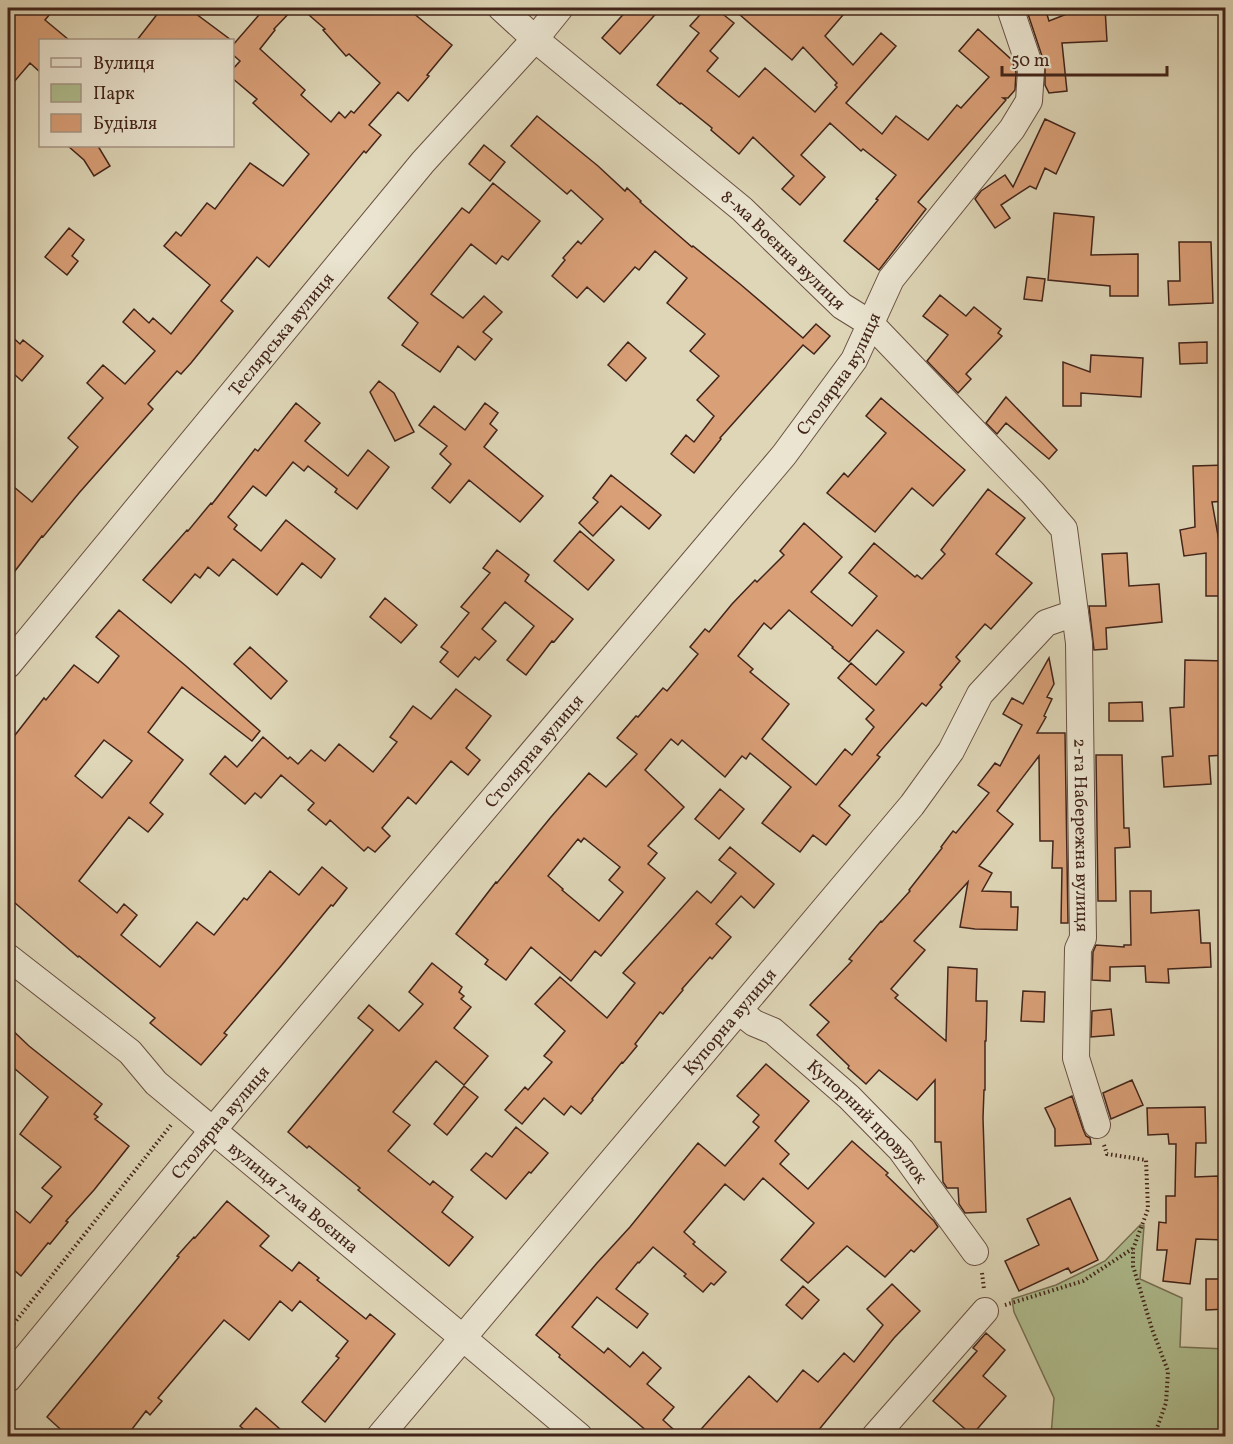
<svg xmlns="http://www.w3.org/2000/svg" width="1233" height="1444" viewBox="0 0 1233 1444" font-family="Vollkorn,serif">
<rect width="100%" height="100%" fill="#ded6b7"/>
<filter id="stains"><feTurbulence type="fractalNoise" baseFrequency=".00333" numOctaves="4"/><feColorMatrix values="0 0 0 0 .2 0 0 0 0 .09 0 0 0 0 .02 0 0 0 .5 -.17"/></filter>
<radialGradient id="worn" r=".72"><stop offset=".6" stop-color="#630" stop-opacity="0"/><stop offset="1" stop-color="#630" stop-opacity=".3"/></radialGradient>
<path fill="#afbe90" stroke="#787155" stroke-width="1.5" d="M1140 1225 1144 1226 1140 1279 1182 1298 1180 1347 1225 1349V1436H1051L1054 1398 1014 1312 1012 1299 1056 1285 1105 1261Z"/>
<path fill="#d99f77" stroke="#42241a" stroke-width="1.5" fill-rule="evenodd" d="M18 8H55L45 20 69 40H40V72L30 63 8 89V20Z
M162 8H188L231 40H137Z
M265 8H294L274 29 275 30 260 49 305 90 301 95 331 122 339 112 345 118 351 111 354 113 380 83 349 54 346 56 323 30 325 29 301 8H407L452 45 427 75 429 76 408 101 398 92 369 125 381 135 366 153 364 151 269 267 257 257 221 301 233 311 191 363 181 374 177 371 148 404 153 409 79 493 43 537 42 536 8 580V482L32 502 78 447 68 438 103 398 87 383 103 365 125 384 155 351 123 322 134 309 149 323 153 318 171 334 210 285 164 246 176 232 181 236 207 203 215 209 250 163 283 186 309 154 253 103 257 99 232 78V70L240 61 232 54V46Z
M629 8H661L620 54 602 38Z
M706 8H715L734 23 710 51 718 58 707 71 739 97 765 68 815 112 837 87 835 85 837 83 803 47 792 60 732 8H849L825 36 853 65 881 33 896 46 846 103 882 134 896 116 928 140 957 105 961 108 989 77 959 51 978 29 1012 60 1016 72 1015 90 1008 98H1003L1006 100 918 202 926 209 879 270 844 241 878 200 876 199 896 175 863 149 861 151 830 123 801 155 825 177 800 205 782 189 794 176 753 137 739 154 711 130 712 128 681 103 680 104 657 85 699 33 690 26Z
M1026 8H1045L1049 21 1082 8H1105L1107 41 1062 43 1067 91 1049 93 1045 85V65Z
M537 116 598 166 625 191 627 188 641 201 640 202 692 247 693 246 740 284 803 338 816 324 830 336 814 354 803 345 720 438 721 439 694 473 671 454 686 435 694 442 714 416 697 400 719 376 690 351 705 334 667 303 687 278 655 251 639 270 635 267 604 302 587 287 577 298 552 276 565 260 563 258 578 241 581 244 603 219 571 190 567 194 511 146Z
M1045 119 1075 133 1056 174 1045 168 1036 189 1030 186 1001 205 1010 218 995 228 975 199 981 191 1005 175 1013 187Z
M484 145 505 162 490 181 469 164Z
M68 146H98L110 166 94 176 84 160Z
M493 183 540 221 508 260 502 256 496 264 471 244 431 294 463 318 484 296 502 312 483 332 492 339 475 360 458 346 440 372 402 345 418 323 388 298 462 208 469 213Z
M1054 213 1094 217 1091 255 1138 254V296H1110V286L1048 280Z
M69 228 84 240 72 256 78 261 67 275 45 257Z
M1179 242H1211L1213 303 1169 305 1168 281H1180Z
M1027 277 1045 279 1042 301 1024 299Z
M940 295 966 316 974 307 1001 329 998 333 1002 336 966 374 971 379 958 393 927 361 948 335 923 316Z
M8 333 20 344 23 340 43 356 22 381 8 369Z
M628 342 646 358 626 381 608 365Z
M1207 342V363L1180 364 1179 343Z
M1091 355 1143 358 1141 397 1081 393V406H1063V362L1090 372Z
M379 381 394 393 414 432 395 441 370 392Z
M1006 397 1057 450 1049 459 1006 423 997 434 986 423Z
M881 398 965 470 933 506 912 488 875 532 827 493 844 473 848 477 886 433 866 416Z
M296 403 320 423 305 441 348 476 368 450 389 467 357 509 335 492 337 489 308 466 304 471 293 462 266 496 253 486 228 517 237 525 234 529 261 551 286 520 335 559 321 578 302 563 277 595 233 559 219 576 208 567 200 578 195 574 171 603 143 580 187 530 188 531 211 503 212 504 255 449 258 451Z
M485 403 498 413 490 424 497 430 484 447 543 496 520 522 469 480 450 503 432 488 451 464 440 454 447 446 419 425 434 406 465 430Z
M1226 465V501L1212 502 1222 558H1226V596H1206V553L1184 556 1180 530 1195 527 1193 466Z
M611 475 661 515 649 529 621 506 593 536 579 523 598 502 593 498Z
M988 489 1025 518 996 554 1032 583 991 629 985 624 956 657 960 661 940 685 942 687 926 706 922 703 877 755 880 757 839 806 850 815 826 845 813 835 800 852 762 823 791 787 750 753 746 759 742 756 725 777 682 740 678 745 671 739 645 770 684 807 648 846 657 853 648 864 665 878 601 956 595 951 571 981 531 947 506 980 485 964 488 960 456 934 496 882 497 883 551 817 589 773 606 787 637 754 617 738 636 716 638 717 663 688 667 691 698 654 690 647 705 629 709 632 732 604 755 580 757 582 784 555 780 551 804 523 842 557 811 592 852 626 877 596 849 573 874 543 915 577 917 575 922 579 945 554 941 550ZM789 610 833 647 832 648 849 662 877 630 904 652 876 685 851 663 838 678 874 710 866 719 874 727 852 755 845 749 816 785 762 739 789 704 750 672 753 669 738 656 764 623 771 629ZM584 838 620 867 609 880 623 892 599 921 562 890 563 889 548 876 578 839 581 842Z
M580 531 614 560 588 590 554 561Z
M497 550 529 575 525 581 573 619 554 642 552 641 526 675 507 660 534 626 505 602 482 629 496 641 479 660 475 657 458 677 440 662 448 652 441 647 469 613 461 607 490 573 483 568Z
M1127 553 1129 586 1159 584 1162 622 1106 628 1107 649 1094 650 1089 606H1106L1102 554Z
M385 598 417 625 401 643 370 617Z
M119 610 186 666 260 731 252 741 182 687 148 732 183 760 150 803 163 814 148 832 129 817 79 881 117 913 124 904 137 915 121 935 160 967 197 922 214 935 244 898 247 900 270 871 299 895 322 867 347 888 333 906 331 905 281 966 224 1033 227 1035 201 1065 150 1023 155 1018 79 956 78 957 8 897V744L44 698 46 700 74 665 98 683 119 656 96 637ZM104 740 132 761 102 798 75 776Z
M250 647 287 681 271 699 234 664Z
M1049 658 1054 684 1047 697 1052 699 1044 716 1046 717 1037 733H1065L1068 923H1061L1062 868H1052L1053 841H1040L1039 756 997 811 1013 824 979 866 992 873 982 891 1011 892V907H1018L1017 930 975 929 960 927 968 882 914 941 925 950 891 989 898 995 895 998 946 1041 948 967 977 969 976 1001H987L986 1041H985V1090H984L983 1118 986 1212 965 1213 959 1204 958 1188H947L943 1182 941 1142H935V1080L917 1100 879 1070 866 1084 848 1068 849 1066 817 1035 829 1022 810 1005 852 961 849 959 881 921 882 922 910 891 909 890 942 848 941 847 953 831 956 833 989 793 978 785 995 763 1000 766 1022 725 1003 714 1012 698 1023 704Z
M1185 660 1226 661V682H1223L1226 720V755L1209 756 1211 784 1164 787 1162 757 1173 756 1170 708 1184 707Z
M456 689 491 716 466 748 480 760 468 775 451 761 416 804 408 797 382 828 390 836 375 852 368 847 364 851 330 820 326 825 308 810 314 803 281 775 261 798 255 793 245 804 210 774 225 756 237 767 263 737 288 759 290 757 298 764 311 750 325 761 339 744 373 772 397 742 390 737 413 706 431 719Z
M1142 702 1143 721H1109V703Z
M1096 755H1122L1124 828H1129L1130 847 1115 848 1116 901H1098Z
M720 789 744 809 719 839 695 819Z
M730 847 774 884 754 908 741 896 716 924 731 937 712 959 710 957 682 989 683 990 663 1014 660 1012 635 1044 637 1046 623 1063 622 1062 592 1099 593 1100 581 1114 571 1106 564 1115 544 1098 522 1124 505 1110 525 1087 528 1090 552 1062 544 1056 565 1031 535 1004 560 977 607 1018 635 983 623 973 697 891 711 903 736 873 719 860Z
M1130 891H1151V913L1199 910 1201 943H1210L1211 967 1168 969 1169 983 1146 982 1145 966 1110 967V981L1092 980 1093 952 1096 945 1124 947V945H1131Z
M432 963 462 987 459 992 464 996 461 999 471 1007 454 1028 488 1056 464 1085 436 1061 393 1112 410 1125 388 1151 430 1185 433 1181 453 1197 442 1212 473 1237 449 1266 358 1190 360 1188 309 1146 307 1148 288 1132 373 1030 358 1018 369 1005 399 1031 423 1004 409 992Z
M1023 991 1045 992 1044 1022 1021 1021Z
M1111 1009 1114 1035 1091 1037 1092 1011Z
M8 1026 29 1046 102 1104 94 1114 98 1117 95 1119 129 1146 94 1190 66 1221 68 1222 50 1244 48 1243 21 1276 8 1265V1205L30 1223 52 1196 42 1188 61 1167 20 1134 48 1097 8 1063Z
M766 1064 809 1101 775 1141 789 1154 780 1164 808 1189 852 1141 888 1173 886 1175 934 1221 938 1227 914 1252 911 1250 885 1277 847 1246 808 1283 781 1260 814 1223 763 1178 744 1200 725 1184 684 1232 695 1242 693 1244 726 1272 714 1285 711 1283 703 1292 684 1276 686 1274 653 1247 639 1263 638 1262 616 1289 648 1314 637 1328 597 1297 572 1327 604 1353 608 1348 630 1367 643 1352 661 1368 647 1384 674 1407 663 1420 682 1437H654L559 1357 560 1355 536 1335 597 1263 630 1227 698 1143 725 1166 759 1127 753 1122 759 1115 737 1096Z
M1132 1080 1143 1105 1111 1119 1103 1093Z
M464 1086 478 1097 447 1135 434 1124Z
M1072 1096 1083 1129 1086 1136 1090 1138 1091 1144 1055 1146V1129L1045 1108Z
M1205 1107 1206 1143H1196L1195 1177 1218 1176 1220 1222H1225V1240L1196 1239 1190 1284 1163 1281 1167 1250H1157L1159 1222 1166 1223V1196H1175L1176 1144H1169L1168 1134 1148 1135 1147 1108Z
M516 1127 548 1153 531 1173 529 1172 506 1199 471 1170 486 1153 492 1157Z
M1070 1198 1098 1260 1071 1273 1068 1268 1019 1291 1005 1261 1039 1245 1027 1219Z
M227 1201 269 1236 260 1246 292 1271 299 1262 319 1278 317 1280 366 1319 370 1314 395 1334 325 1422 302 1402 339 1358 336 1356 348 1341 300 1301 292 1311 280 1301 249 1340 224 1320 158 1398 162 1401 150 1415 146 1411 126 1437H69L47 1417 179 1257 177 1256 194 1237 195 1238Z
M1206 1279H1226V1309L1206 1310Z
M892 1284 920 1311 894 1338 813 1437H694L749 1376 777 1402 803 1370 818 1382 844 1353 854 1362 883 1325 867 1309Z
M803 1286 819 1300 802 1319 786 1305Z
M986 1333 1005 1350 983 1376 1006 1396 972 1435 933 1401 977 1351 973 1348Z
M256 1408 289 1437H252L240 1426Z"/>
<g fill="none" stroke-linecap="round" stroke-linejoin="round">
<defs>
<g id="street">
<path id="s1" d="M501 8 535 39 742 209 842 306 871 324 1033 493 1064 529 1079 643 1083 938 1078 949 1076 1058 1097 1125"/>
<path id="s2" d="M8 665 423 162 535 39 560 8"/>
<path id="s3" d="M8 957 130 1052 156 1083 463 1338 579 1436"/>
<path id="s4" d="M739 1011 754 1023 773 1031 849 1097 901 1150 975 1252"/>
<path id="s5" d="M8 1379 213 1130 784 455 854 360 891 279 1012 129 1029 101 1031 70 1010 8"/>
<path id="s6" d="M380 1436 912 805 951 751 980 694 1046 623 1075 613"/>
<path d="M875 1436 985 1311"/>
</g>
</defs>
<use href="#street" stroke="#695041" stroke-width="28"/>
<path stroke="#42241a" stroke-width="4" stroke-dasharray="1.5 3" stroke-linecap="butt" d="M1104 1145 1107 1154 1146 1160 1148 1209 1133 1249V1266L1152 1329 1168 1371 1166 1403 1154 1436
M982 1273 984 1289
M1005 1305 1083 1281 1132 1249
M8 1331 171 1125"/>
<use href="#street" stroke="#eae4d0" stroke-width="26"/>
</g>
<g text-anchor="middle" stroke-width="4.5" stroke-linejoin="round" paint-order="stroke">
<g font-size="18" fill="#42241a" stroke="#eae4d0">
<text dy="6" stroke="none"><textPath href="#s1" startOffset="372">8-ма Воєнна вулиця</textPath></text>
<text dy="6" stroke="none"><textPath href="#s2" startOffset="429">Теслярська вулиця</textPath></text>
<text dy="6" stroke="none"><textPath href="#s5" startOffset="1305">Столярна вулиця</textPath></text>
<text dy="6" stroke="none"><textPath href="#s5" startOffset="819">Столярна вулиця</textPath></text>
<text dy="6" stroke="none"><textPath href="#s1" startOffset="1076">2-га Набережна вулиця</textPath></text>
<text dy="6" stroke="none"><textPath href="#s6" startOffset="542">Купорна вулиця</textPath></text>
<text dy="6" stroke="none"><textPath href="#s5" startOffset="333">Столярна вулиця</textPath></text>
<text dy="6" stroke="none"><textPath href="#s4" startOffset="171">Купорний провулок</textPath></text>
<text dy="6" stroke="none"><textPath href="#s3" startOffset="374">вулиця 7-ма Воєнна</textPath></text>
</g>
</g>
<rect width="1233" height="1444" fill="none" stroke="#ded6b7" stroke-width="30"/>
<rect x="9" y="9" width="1215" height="1426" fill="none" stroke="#42241a" stroke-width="3"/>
<rect x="15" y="15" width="1203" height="1414" fill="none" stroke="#42241a" stroke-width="1.5"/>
<rect x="39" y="39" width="195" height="108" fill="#eae4d0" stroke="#a79787" stroke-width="1.5"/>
<rect x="51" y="58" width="30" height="9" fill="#eae4d0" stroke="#a79787" stroke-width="1.5"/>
<text x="93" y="69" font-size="18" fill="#42241a">Вулиця</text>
<rect x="51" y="84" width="30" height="18" fill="#afbe90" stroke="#a79787" stroke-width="1.5"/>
<text x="93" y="99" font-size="18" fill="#42241a">Парк</text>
<rect x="51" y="114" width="30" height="18" fill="#d99f77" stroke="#a79787" stroke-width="1.5"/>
<text x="93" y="129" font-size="18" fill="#42241a">Будівля</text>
<path d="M1002 66v9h165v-9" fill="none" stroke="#42241a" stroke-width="3"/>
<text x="1011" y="66" font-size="18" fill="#42241a" stroke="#eae4d0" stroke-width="4.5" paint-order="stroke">50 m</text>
<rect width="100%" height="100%" filter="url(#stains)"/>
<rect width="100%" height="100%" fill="url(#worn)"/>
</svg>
